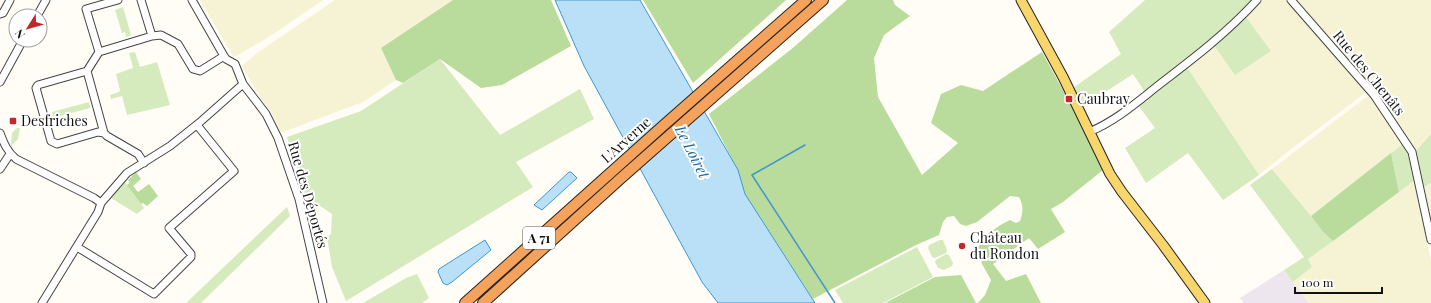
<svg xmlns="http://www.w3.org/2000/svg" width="1431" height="303" viewBox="0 0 1431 303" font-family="'Playfair Display',serif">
<rect width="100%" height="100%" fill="#fffdf5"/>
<path fill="#eee6ef" d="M1284 270 1309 303H1244L1240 298Z"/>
<path fill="#f6f3d4" d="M200 0H323L269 37 236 56H233Z
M335 0H453L381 48 396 80 363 102 283 132 280 131 272 113 261 99 242 66 257 53Z
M1261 0H1288L1367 89 1365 93 1290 150 1259 175 1187 67 1214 45 1271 51 1246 17Z
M1293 0H1431V134L1415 152 1407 138 1379 96 1351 62Z
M1372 95 1403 144 1311 216 1272 169 1366 97Z
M1414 181 1431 261V303H1309L1293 282 1312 267 1308 259Z
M1431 183V218L1430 219 1424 187Z"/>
<path fill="#d5ebbd" d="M1145 0H1252C1220 35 1182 63 1145 92L1133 74 1082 107 1073 88 1121 54 1109 32Z
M123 7 131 35 126 37 125 32 122 33 115 10Z
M1246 17 1271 51 1235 75 1214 45Z
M135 52 140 67 157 62 170 105 127 115 122 96 111 99 110 95 119 92 120 90 116 74 133 68 129 53Z
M440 59 500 135 580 89 594 119 516 162 533 187 346 301 332 267 327 237 331 234 332 214 316 203 310 210 287 137 361 111Z
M1187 67 1259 175 1223 200 1188 153 1146 183 1125 148 1155 128 1138 105Z
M89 102 90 108 53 118 52 112Z
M17 128H20L18 139 11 146 12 133Z
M1431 134V183L1424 187 1415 152Z
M1403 144 1408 154 1414 181 1399 192 1391 153Z
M1272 169 1311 216 1323 232 1333 241 1308 259 1312 267 1293 282 1284 270 1304 257 1250 185Z
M125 182 144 208 137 214 111 198Z
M287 207 290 216 201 303H186Z
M940 240H943L947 250 946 253 935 258 932 257 928 248 929 245Z
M917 247 933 277 883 303H843L835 290Z
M946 254 949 255 953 263 952 266 944 270 938 268 935 262 936 260Z
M417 274 429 298 422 303H363L406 278Z"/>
<path fill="#b9dc9c" d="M453 0H551L571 46 502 85 481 88 440 59 403 83 396 80 381 48Z
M643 0H786L693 83Z
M847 0H893L895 5 910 16 884 35 874 58 878 97 922 175 958 143 931 123 941 94 961 85 983 91 1042 52 1075 112 1103 170 1063 202 1051 209 1065 232 1038 249 1029 238 993 264 1006 281 1026 274 1041 303H978L985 295 991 280 982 264 978 247C985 236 998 225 1010 220L1016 223 1020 221C1023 212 1024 206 1019 197L1010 196 977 222 966 226 960 224 954 216 947 217 943 222 939 235 916 245 813 299 745 194 737 169 709 114 794 47Z
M1391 153 1399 192 1333 241 1323 232 1311 216Z
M136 172 141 179 133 186 138 192 149 184 158 196 147 206 143 203 141 204 127 185 130 182 128 180Z
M961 275 976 303H885L935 277Z"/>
<path fill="#b9e0f7" stroke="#3f96cf" d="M555 0H640L738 170 745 194 815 303H718L702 282 584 66Z
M569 172H571L577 178 542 210 534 205Z
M485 240 491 250 452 282 447 285 443 283 438 272 439 269Z"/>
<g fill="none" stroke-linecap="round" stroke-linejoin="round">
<path stroke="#3f96cf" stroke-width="1.5" d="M805 145 752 175 835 303"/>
<defs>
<path id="minor" d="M141 0 152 36
M192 0 224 56 226 59 235 64 243 84 266 114 278 138 299 199 323 303
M1291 0 1374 95 1412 152 1431 240
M0 14 3 13 10 0
M37 16 46 0
M99 52 86 9 118 0
M87 71 38 85 36 88 51 141 57 144 98 132 104 133
M0 82 23 40
M1089 132C1116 121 1137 102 1160 84 1194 58 1228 32 1257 0
M0 133C4 144 7 151 16 159L94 198 101 203
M144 163 138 154 107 136 104 133 87 71 99 52 152 36 161 35 178 44 193 69 200 71 224 56
M0 169 10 154
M77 247 154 294 191 257V254L169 228 234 171 197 125
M42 303 98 212 101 203 127 173 170 146 199 123 243 84"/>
<path id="major" d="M1021 0 1063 77 1110 174 1122 192 1163 245 1205 303"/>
<path id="highway" d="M465 303 664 125 806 0
M483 303 620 179 823 0"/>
</defs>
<use href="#minor" stroke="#444" stroke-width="9"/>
<use href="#major" stroke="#222" stroke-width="11"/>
<use href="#highway" stroke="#222" stroke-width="12"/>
<use href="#minor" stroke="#fff" stroke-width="7"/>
<use href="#major" stroke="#f9d66b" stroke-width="9"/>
<use href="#highway" stroke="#f5a25d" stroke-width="10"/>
</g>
<g fill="#c4262e" stroke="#fff" stroke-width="1.5">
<rect x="1065" y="95" width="8" height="8" rx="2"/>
<rect x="9" y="117" width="8" height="8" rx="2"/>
<circle cx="962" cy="246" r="4"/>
</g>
<g text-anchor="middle" stroke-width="4" stroke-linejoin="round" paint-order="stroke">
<rect fill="#fff" stroke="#585858" stroke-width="1" x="523" y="227" width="32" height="22" rx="3"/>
<g font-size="13" font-weight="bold" fill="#111">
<text x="539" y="243">A 71</text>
</g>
<g font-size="14" fill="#111" stroke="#fff">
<text transform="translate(1369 73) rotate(51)" y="5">Rue des Chenâts</text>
<text transform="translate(626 140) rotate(-42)" y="5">L'Arverne</text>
<text transform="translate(308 195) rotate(74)" y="5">Rue des Déportés</text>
</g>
<g font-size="14" fill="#111" stroke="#fff" text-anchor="start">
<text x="1077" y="104">Caubray</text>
<text x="21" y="126">Desfriches</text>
<text x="970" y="243">Château<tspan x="970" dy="16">du Rondon</tspan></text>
</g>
<g font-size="15" font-style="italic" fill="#1768a6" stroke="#fff">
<text transform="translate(692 152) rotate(63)" y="5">Le Loiret</text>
</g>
</g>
<g transform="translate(28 28) rotate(233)"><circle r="19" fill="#ffffff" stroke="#a0a0a0"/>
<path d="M0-3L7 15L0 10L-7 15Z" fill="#c4262e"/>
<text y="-6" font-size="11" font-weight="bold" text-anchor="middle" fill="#111111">N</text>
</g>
<path d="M1295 287v6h87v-6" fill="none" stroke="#111111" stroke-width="2"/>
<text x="1301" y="287" font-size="12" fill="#111111" stroke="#ffffff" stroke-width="3" paint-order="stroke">100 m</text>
</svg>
